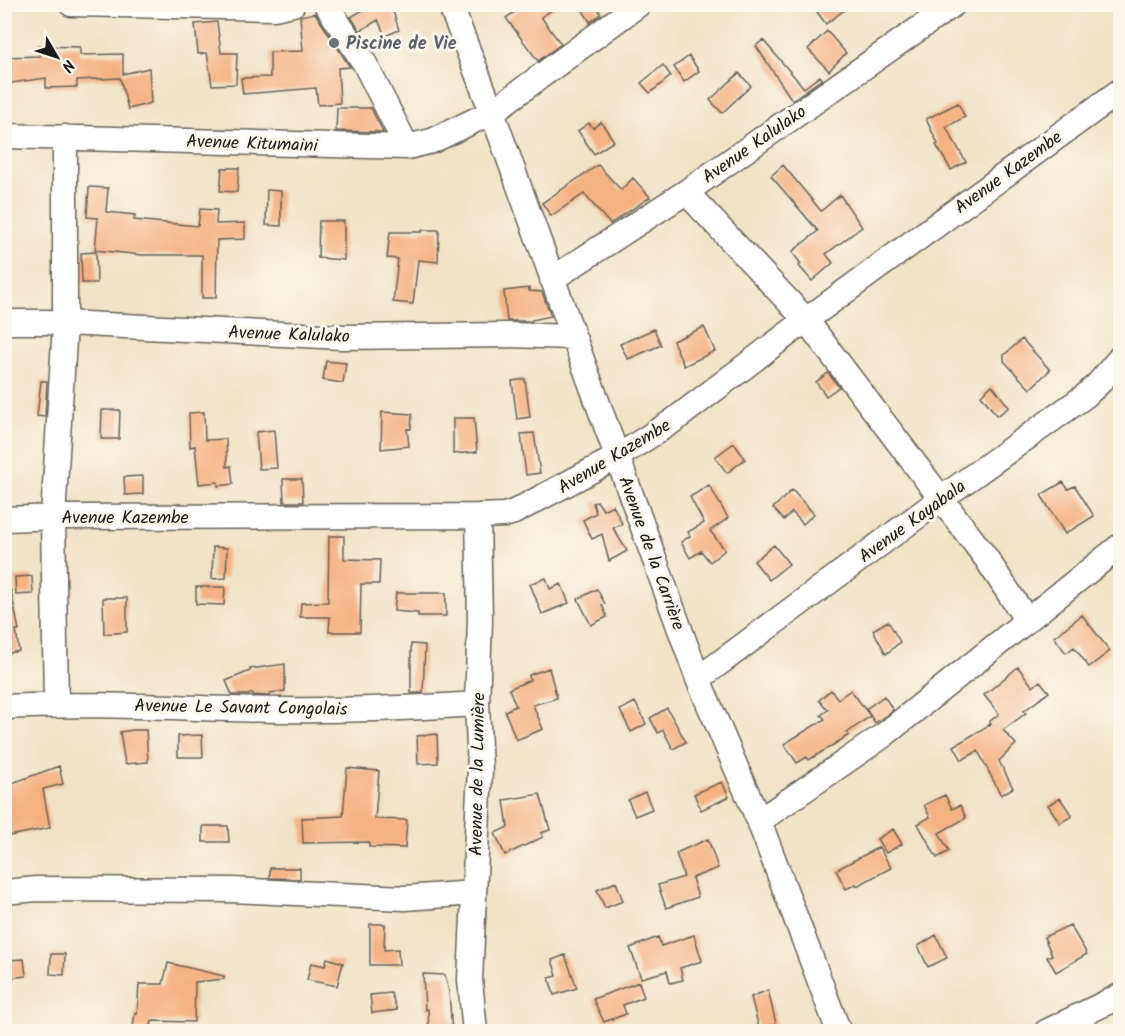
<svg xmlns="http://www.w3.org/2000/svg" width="1125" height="1036" viewBox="0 0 1125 1036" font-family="Kalam,sans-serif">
<rect width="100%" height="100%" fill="#fbf7ec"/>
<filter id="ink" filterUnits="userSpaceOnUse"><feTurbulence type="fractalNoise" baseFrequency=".0167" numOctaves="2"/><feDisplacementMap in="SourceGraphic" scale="12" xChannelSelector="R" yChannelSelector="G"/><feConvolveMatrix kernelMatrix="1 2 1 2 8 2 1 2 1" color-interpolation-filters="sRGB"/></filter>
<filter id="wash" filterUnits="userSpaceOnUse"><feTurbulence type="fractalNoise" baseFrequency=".008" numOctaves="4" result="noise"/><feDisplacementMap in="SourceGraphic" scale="24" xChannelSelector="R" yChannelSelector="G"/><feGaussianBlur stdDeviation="1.35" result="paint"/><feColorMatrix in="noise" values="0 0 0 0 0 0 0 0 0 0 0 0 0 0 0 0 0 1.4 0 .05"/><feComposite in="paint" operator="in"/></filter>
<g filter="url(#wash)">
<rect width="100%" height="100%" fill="#f0e3c6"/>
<g id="blocks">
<path fill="#f4b182" d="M360 4H403L393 11 399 30 385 36 378 20 360 31 351 17 363 10Z
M527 4H561L541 17 561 44 538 61 506 18Z
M579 4H595L601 14 590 22Z
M811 4H852L826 24Z
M315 13 350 67 338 68 340 103 318 105 316 88 243 94 241 78 270 77V52L303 51 300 16Z
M217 22 221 53H237L236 84 212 85 207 53 198 54 195 24Z
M827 31 846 53 829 71 808 49Z
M763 40 804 88 820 76 822 79 792 100 756 46Z
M38 46 80 47V55L123 54V74L149 68 151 103 128 109 120 78 77 80V87L46 88V78L4 84V57L40 56Z
M689 56 699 71 684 82 674 67Z
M663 65 671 76 650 93 641 83Z
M739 73 751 86 722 113 710 100Z
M958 103 965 117 946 127 966 162 951 170 936 145 938 144 926 119Z
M337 108H371L383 132 336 131Z
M601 122 614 141 594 154 578 131 589 123 593 128Z
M598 165 621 190 633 178 650 197 610 224 584 194 551 216 542 203Z
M783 165 821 211 840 195 862 227 826 254 833 263 812 281 799 266 801 264 792 252 818 231 771 176Z
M222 168H239L237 192 220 191Z
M89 187 108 188 106 212 135 215 134 220 198 226 200 209 217 210 216 224 245 223V239L217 240 216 298H202V255H142L95 250 98 218 87 217Z
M267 190 281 191V226L266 225Z
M319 221H344V260L318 258Z
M422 230H439L438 262 418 260 413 304 393 302 398 259 387 258 390 232H422Z
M96 252 97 283H82L81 253Z
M529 288V291L542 292 551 316 532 320V321H507L504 291Z
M704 327 715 351 684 366 673 341Z
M654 329 661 345 628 359 620 344Z
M1022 339 1050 370 1030 389 1004 361V355Z
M326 361 346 363 343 383 323 380Z
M828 373 839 387 826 396 816 382Z
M525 379 530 417 517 419 512 381Z
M41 381H47L45 417 37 416Z
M992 385 1009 407 997 416 981 395Z
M102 410H120L119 439H101Z
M204 412 205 440 226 439 227 467 231 466 233 484 218 486V482L199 484 195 446 190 447 189 413Z
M382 412 412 414 411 429H407L409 446 381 449Z
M453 418H474L477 452 453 454Z
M274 430 277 468 259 469 256 432Z
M534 433 540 473 526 475 521 434Z
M734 443 745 459 727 473 715 457Z
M143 476V494L125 495 124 477Z
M283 479H302L303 502H284Z
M1063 482 1068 489 1075 486 1094 516 1065 534 1041 495Z
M709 485 728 518 710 531 725 550 710 562 701 551 690 558 681 542 690 536 688 532 704 523 690 497Z
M792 490 814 514 803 524 792 512 784 520 773 508Z
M597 501 603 510 613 505 622 524 613 528 627 551 609 561 602 534 592 539 583 520 596 513 593 503Z
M329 536H344V559L380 560 379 584H361L360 632H329L330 617H300L301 603 328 602Z
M774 545 789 564 769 580 754 561Z
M213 547 227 548 226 578 212 579Z
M32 576 33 594 16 595 15 577Z
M546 578 550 589 561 584 569 603 542 614 530 584Z
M196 587H225L224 605 196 604Z
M597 589 605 604 602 605 607 617 591 625 578 599Z
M4 591H11L19 630H16L19 651 4 654Z
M396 593H446V616H418V613L394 611Z
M103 598H127V632L104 634Z
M1082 615 1110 651 1089 667 1074 647 1066 653 1054 637Z
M888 621 900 642 886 654 873 630Z
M411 644 425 645 423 693H411Z
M285 664V691L270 693V696L253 695V693L248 695H232L226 681 250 671V669Z
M1018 667 1033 687 1040 681 1049 692 1024 711 1026 713 1003 730 1016 744 999 761 1013 788 1001 795 978 751 962 760 954 746 991 724 989 722 999 714 984 695Z
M549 668 557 698 533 705 543 729 516 740 505 711 516 706 509 689 530 680 529 675Z
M831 690 838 699 851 690 870 716 847 733 849 735 809 760 807 757 797 763 784 744 825 719 821 715 828 710 819 700Z
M884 696 893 710 875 723 866 709Z
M635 702 646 724 631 732 620 710Z
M667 708 686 742 673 749 663 730 658 733 650 718Z
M133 730H146L148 762 125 764 120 732Z
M437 734 438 763 418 764 417 736Z
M202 735 203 757H178V736Z
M59 766 63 784 43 789 50 828 4 837V786Z
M347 768 379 771 375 819 407 820 405 848 369 847V842L303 843 302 818 343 816Z
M722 782 729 797 701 810 694 794Z
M645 792 652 809 635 816 628 800Z
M540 794 550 830 541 833 543 837 505 855 495 833 508 827 504 800Z
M945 795 952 809 960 805 966 818 939 833 949 851 937 858 918 824 930 817 924 805Z
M1060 798 1072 816 1060 823 1048 805Z
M203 826H228L229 842H203Z
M893 829 902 844 886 853 877 839Z
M708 839 718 868 692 878 698 897 666 908 658 885 684 877 676 853Z
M879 847 891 868 857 886 856 884 846 889 836 870Z
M270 868H300V879L270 878Z
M616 882 623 901 605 908 597 890Z
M370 924H385L384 950 398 949 399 965H370Z
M1070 925 1087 954 1056 972 1047 957 1052 955 1044 937Z
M694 935 702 961 680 968 683 980 670 983 667 971 641 978 630 948 658 937 661 946Z
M936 935 947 958 928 967 918 946Z
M51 954H65L64 975 50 974Z
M565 955 577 988 554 995 549 978 557 976 552 960Z
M327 958 343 963 337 986 307 980 311 963 325 966Z
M24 959 26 976 10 978 9 960Z
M168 963 224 976V979L195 982 194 1022 152 1021 150 1031 133 1028 135 1013 137 1014 139 984H163Z
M423 974 445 975 449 992 452 1032H429L428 1009 425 1010Z
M639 982 644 997 623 1005 626 1014 604 1022 593 999Z
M768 990 777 1028 760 1032 751 997Z
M391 993 397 1010 372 1013 370 995Z"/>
</g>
</g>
<g filter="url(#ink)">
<use href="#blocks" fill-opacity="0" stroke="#666258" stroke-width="1.5"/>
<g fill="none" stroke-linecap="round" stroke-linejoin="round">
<defs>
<path id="minor" d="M71 4 274 8 293 4
M326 4 365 64 407 147
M450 4 492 112 698 679 759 821 839 1032
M4 136 407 147 432 141 492 112 639 4
M686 192 806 320 986 558 1026 619
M552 279 686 192 954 4
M4 322H46L342 337 509 335 573 337
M4 519 60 517 478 516 504 515 514 512 617 457 673 421 806 320 1120 91
M698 679 942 498 1085 396 1099 383 1120 358
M56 704 53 517 65 324V137
M4 707C97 702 189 709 282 710 347 711 412 708 477 704
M759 821 884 735 1120 546
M4 892 37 889 232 890 405 898 474 893
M475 1032 470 980 480 769 477 704 480 620 478 516
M1046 1032 1120 996"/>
</defs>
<use href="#minor" stroke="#666258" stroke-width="27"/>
<use href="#minor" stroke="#fff" stroke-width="24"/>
</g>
</g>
<circle fill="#6b7280" stroke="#fbf7ec" stroke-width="2" cx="334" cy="43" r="6"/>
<g text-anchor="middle" stroke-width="6" stroke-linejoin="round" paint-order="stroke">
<g font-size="18" font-weight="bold" fill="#5b616d" stroke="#fbf7ec" text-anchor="start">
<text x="346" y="49">Piscine de Vie</text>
</g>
<g font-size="18" fill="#1c1c1c" stroke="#fbf7ec">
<text transform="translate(252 143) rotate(2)" y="6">Avenue Kitumaini</text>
<text transform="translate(754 144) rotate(-35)" y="6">Avenue Kalulako</text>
<text transform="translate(1008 172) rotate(-36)" y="6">Avenue Kazembe</text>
<text transform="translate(289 334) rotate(2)" y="6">Avenue Kalulako</text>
<text transform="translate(614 456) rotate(-31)" y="6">Avenue Kazembe</text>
<text x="125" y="523">Avenue Kazembe</text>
<text transform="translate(912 521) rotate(-36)" y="6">Avenue Kayabala</text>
<text transform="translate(652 553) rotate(70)" y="6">Avenue de la Carrière</text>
<text transform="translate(241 707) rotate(1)" y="6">Avenue Le Savant Congolais</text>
<text transform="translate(477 774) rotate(-89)" y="6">Avenue de la Lumière</text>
</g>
</g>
<rect width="1125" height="1036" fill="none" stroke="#fbf7ec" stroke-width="24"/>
<g transform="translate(57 57) rotate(129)" stroke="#fbf7ec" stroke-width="4.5" paint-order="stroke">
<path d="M0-4.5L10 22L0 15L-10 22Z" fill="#1c1c1c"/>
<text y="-9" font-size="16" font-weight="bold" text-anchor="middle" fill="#1c1c1c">N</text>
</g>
</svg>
